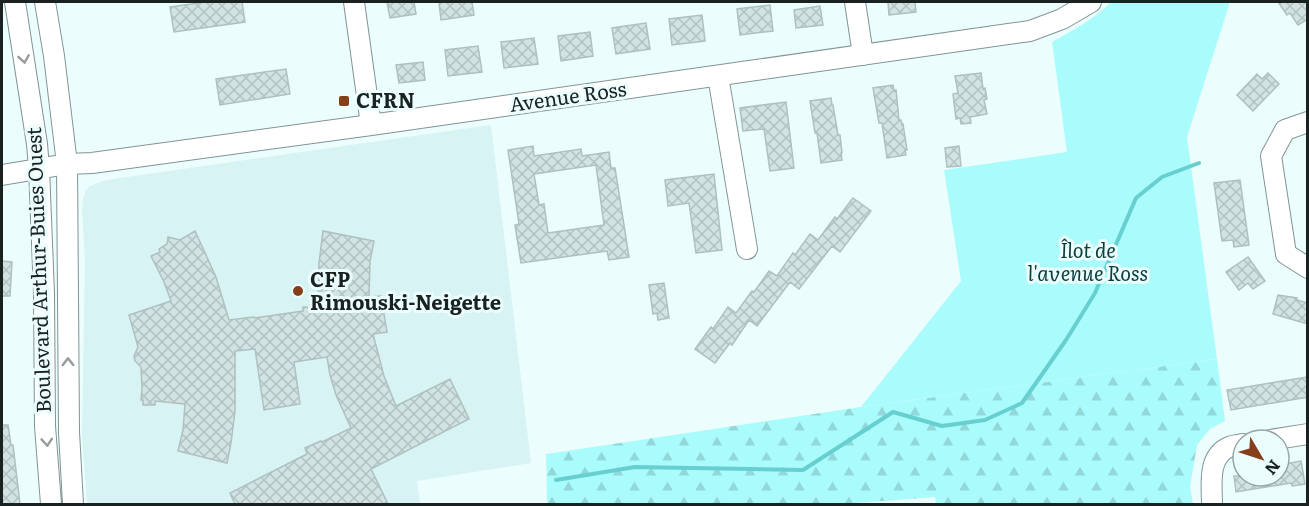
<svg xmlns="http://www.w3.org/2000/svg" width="1309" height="506" viewBox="0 0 1309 506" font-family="Literata,serif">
<defs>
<pattern id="forest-firs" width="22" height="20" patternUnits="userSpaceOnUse" patternTransform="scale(1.5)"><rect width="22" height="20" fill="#aafcfc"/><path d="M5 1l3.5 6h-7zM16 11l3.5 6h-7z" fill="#92d8d8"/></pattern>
<pattern id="building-cross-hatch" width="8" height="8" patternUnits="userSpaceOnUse" patternTransform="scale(1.5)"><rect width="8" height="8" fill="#d1e3e3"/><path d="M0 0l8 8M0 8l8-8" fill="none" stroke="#b3c2c2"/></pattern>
</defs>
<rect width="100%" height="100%" fill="#ebfefd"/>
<path fill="#d7f3f3" d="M491 125 531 463 417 481 420 504H87L82 436 85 260 82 210 83 198 86 190 90 186 106 180Z"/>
<path fill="url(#forest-firs)" d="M1217 359 1225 421 1210 429 1197 445 1190 487 1193 504H936L935 497 844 504H547L546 454 861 407Z"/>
<path fill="#aafcfc" d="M1111 2H1230L1187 137 1217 359 861 407 961 281 944 170 1067 152 1052 42C1074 30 1094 19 1111 2Z"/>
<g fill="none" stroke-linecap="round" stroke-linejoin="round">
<path stroke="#67cfd0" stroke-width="4" d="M556 480 635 467 803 470 893 412 942 426 985 420 1022 403 1066 340 1095 293 1136 198 1162 177 1199 163"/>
</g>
<path fill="url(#building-cross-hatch)" stroke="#aec0c0" stroke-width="1.5" fill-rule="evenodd" d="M206 2H242L245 22 174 32 170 7Z
M387 2H414L416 14 390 18Z
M439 2H472L474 15 441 20Z
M888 2H915L916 12 889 15Z
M1278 2H1308V19L1298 25 1290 13 1287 15Z
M770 5 773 31 740 35 737 9Z
M820 6 823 25 796 28 794 10Z
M702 15 705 41 672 45 669 19Z
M646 23 650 49 616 54 612 28Z
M590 32 593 56 561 61 558 36Z
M534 38 538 64 504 68 501 42Z
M478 46 482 72 448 76 445 50Z
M423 62 425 80 399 83 396 65Z
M286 69 290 94 220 105 216 79Z
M981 73 983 89 985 88 987 99 984 100 987 114 970 117 971 123 961 124 960 118 956 119 953 94 958 93 955 76Z
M1268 73 1279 84 1253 111 1237 95 1257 74 1262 79Z
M893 85 894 91 896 90 899 120H901L902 125 903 124 907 150H905L906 155 887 158 882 123H879L873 88Z
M831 98 832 105H833L838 135H840L842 153H841L842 160 821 163 817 133H815L810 101Z
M786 102 794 168 770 171 764 129 743 131 740 108Z
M533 146 534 156 581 149 582 156 609 152 611 168H615L629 257 609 260 607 251 521 263 515 225 519 224 508 150ZM596 165 604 225 548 233 544 204 539 205 534 174Z
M959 146 961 166 947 167 945 148Z
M714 174 722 250 696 253 689 203 668 206 665 180Z
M1240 180 1249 245 1234 247 1233 240 1222 241 1214 183Z
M853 198 871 211 840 252 832 246 799 289 790 282 757 326 749 320 732 345 730 343 715 363 695 349 711 327 713 329 728 307 736 313 752 291 754 292 769 271 777 276 793 253 795 255 810 234 818 240 835 217 837 219Z
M195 231 216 277 229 320 254 317 255 318 303 311V307L318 308 319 263 323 231 374 241 370 261 369 297 381 296 387 332 373 334 384 376 396 406 450 379 469 419 371 469 388 504H235L230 493 307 454 305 448 321 441 322 442 351 428 336 395 330 375 327 357 294 362 300 404 264 410 255 349 235 351V411L231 443 227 463 178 451 183 430 185 404 155 401V405H143V400H141L142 389 141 367 135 361 134 356 138 347 129 315 171 301 164 282 151 256 160 252 159 249 167 244 168 237 180 240Z
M1248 257 1265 281 1253 289 1248 283 1239 290 1226 272Z
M2 261 12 262 10 296H2Z
M664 283 669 318 658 320 657 313 653 314 649 285Z
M1278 295 1297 298V300L1308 303V324L1273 314Z
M1308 377V397L1231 410 1227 390Z
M2 425H8L11 445H13L20 504H2Z
M1301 461 1305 484 1292 486 1291 483 1236 492 1234 476H1279V465Z"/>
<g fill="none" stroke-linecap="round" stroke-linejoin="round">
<defs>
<path id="minor" d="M15 2 37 144 39 168 44 293 45 426 51 504
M45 2 54 56 67 164 69 432 73 504
M354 2 371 125
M855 2 863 55
M718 76 747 249
M1308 122 1285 130 1271 156 1286 254 1308 268
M2 175 67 164 92 163 371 125 1030 31 1062 19 1091 2
M1270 440 1308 434
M1212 504C1212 485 1207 457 1229 447 1233 445 1239 445 1243 444"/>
</defs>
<use href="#minor" stroke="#829393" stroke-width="22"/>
<use href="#minor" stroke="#fff" stroke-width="20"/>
</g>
<defs><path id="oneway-chevron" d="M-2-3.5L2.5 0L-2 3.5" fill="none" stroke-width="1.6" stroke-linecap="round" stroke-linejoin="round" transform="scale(1.5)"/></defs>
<g stroke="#989b9b">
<use href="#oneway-chevron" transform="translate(24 59) rotate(81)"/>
<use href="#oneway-chevron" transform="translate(68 362) rotate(-91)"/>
<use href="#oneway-chevron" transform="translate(47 442) rotate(86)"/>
</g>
<g fill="#853f1a" stroke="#ebfefd" stroke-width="2">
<rect x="338" y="95" width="12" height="12" rx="3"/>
<circle cx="298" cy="291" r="6"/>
</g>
<g text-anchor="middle" stroke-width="6" stroke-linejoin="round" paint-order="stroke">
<g font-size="20" fill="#1a2121" stroke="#ebfefd">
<text transform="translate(568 97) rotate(-8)" y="7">Avenue Ross</text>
<text transform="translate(39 270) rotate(-92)" y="7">Boulevard Arthur-Buies Ouest</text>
</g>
<g font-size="20" font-weight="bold" fill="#1a2121" stroke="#ebfefd" text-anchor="start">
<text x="356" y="108">CFRN</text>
<text x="310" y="287">CFP<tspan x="310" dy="23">Rimouski-Neigette</tspan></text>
</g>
<g font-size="20" font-style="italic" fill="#0b3d3d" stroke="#ebfefd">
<text x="1088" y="258">Îlot de<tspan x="1088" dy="23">l'avenue Ross</tspan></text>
</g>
</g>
<rect width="1309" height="506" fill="none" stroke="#1a2121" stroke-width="6"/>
<g transform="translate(1261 458) rotate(129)"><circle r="28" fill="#ebfefd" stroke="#97a6a5" stroke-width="1.5"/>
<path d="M0-4.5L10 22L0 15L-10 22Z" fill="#853f1a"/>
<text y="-9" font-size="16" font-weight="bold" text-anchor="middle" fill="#1a2121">N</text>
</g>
</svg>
